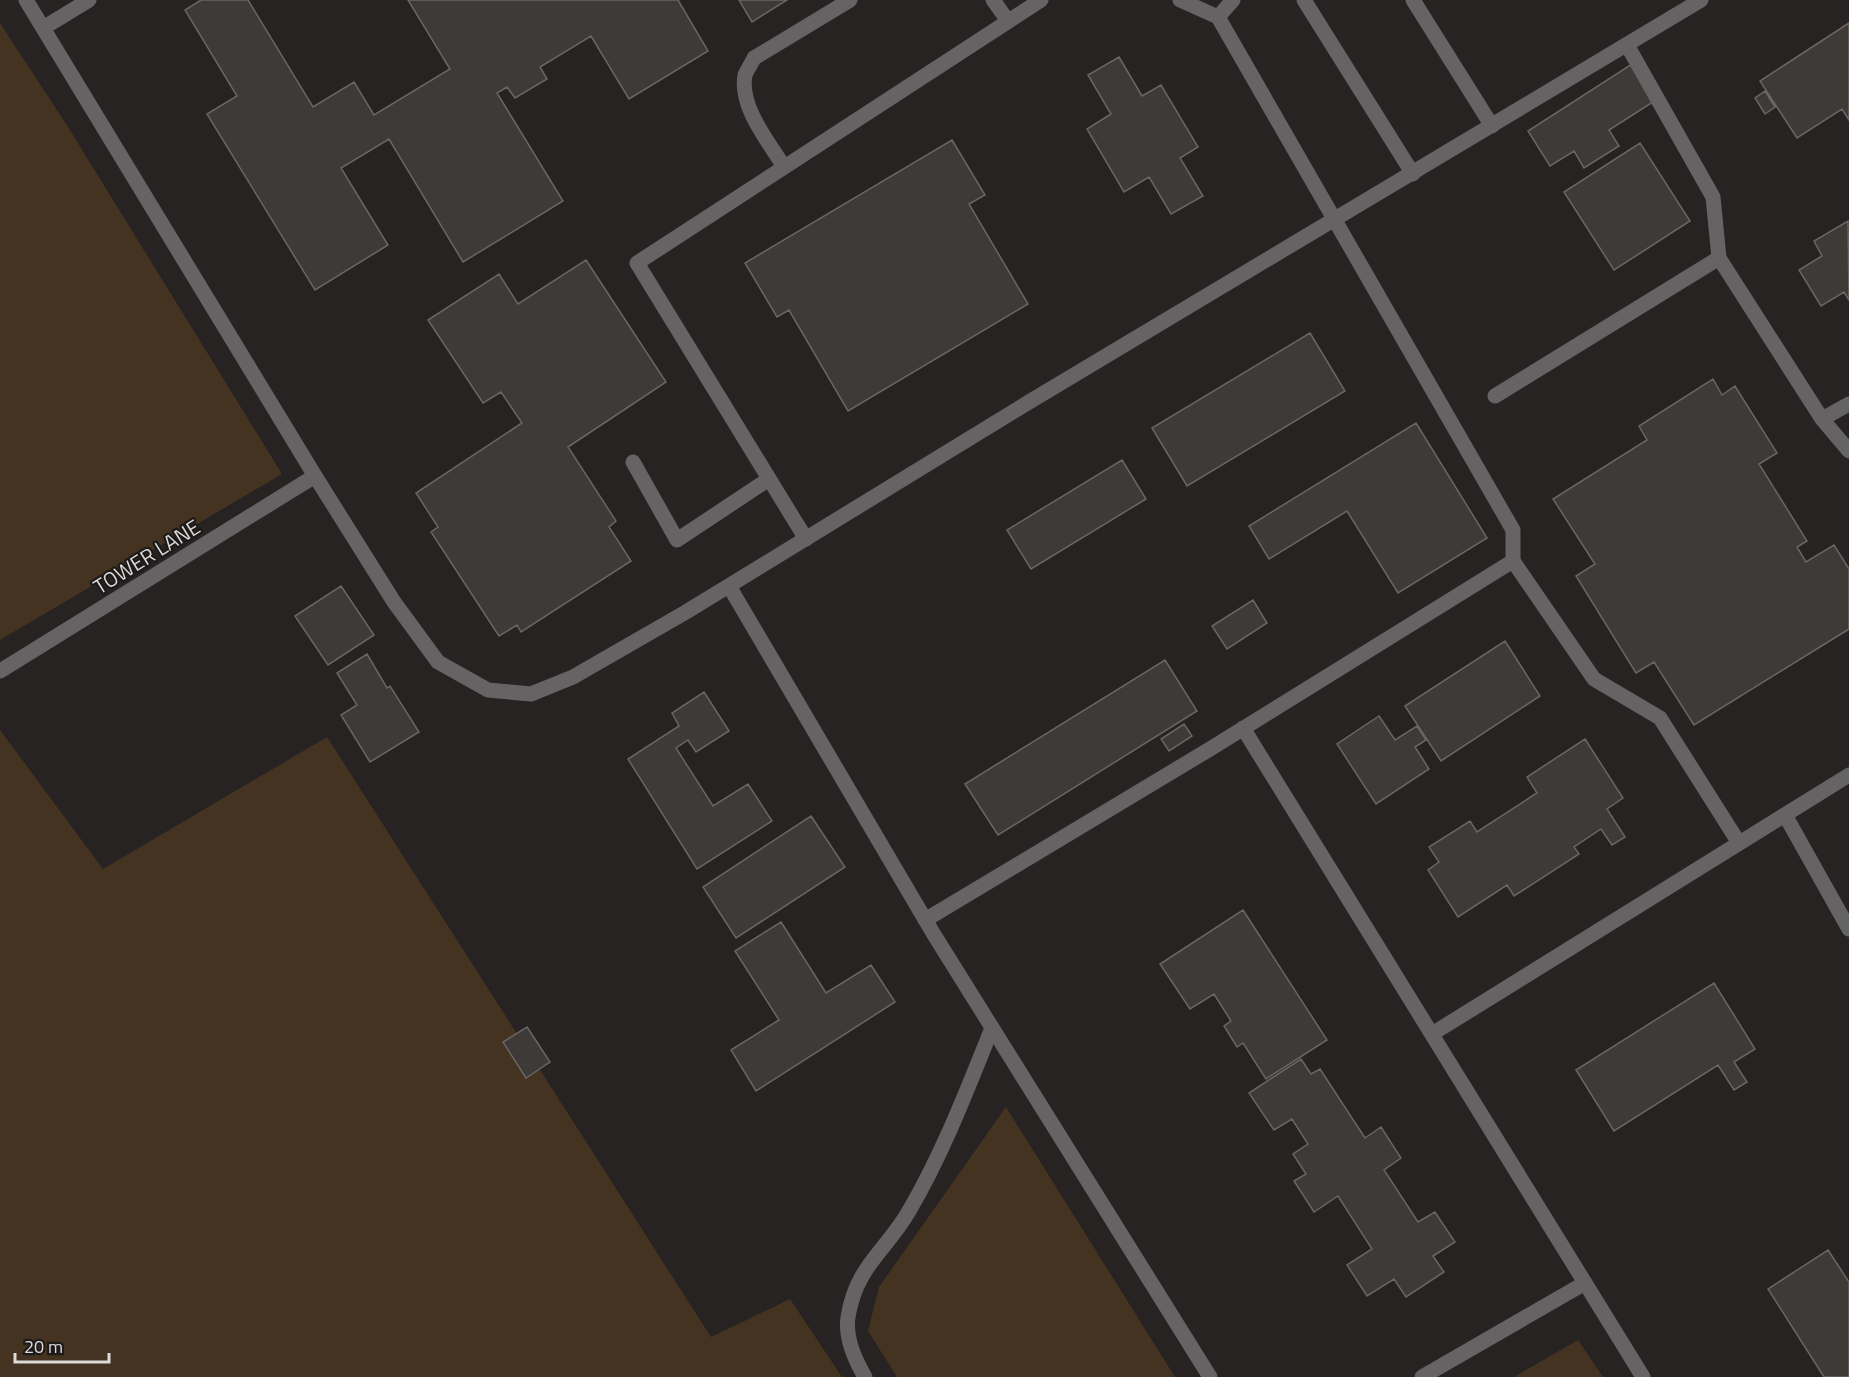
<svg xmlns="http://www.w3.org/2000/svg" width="1849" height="1377" viewBox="0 0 1849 1377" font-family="'Titillium Web',sans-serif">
<rect width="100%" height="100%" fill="#272323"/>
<path fill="#443320" d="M0 23 68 127 282 474 0 640Z
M0 730 103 869 327 737 711 1337 790 1299 842 1377H0Z
M1006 1107 1175 1377H897L868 1331 879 1287Z
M1578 1340 1603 1377H1514Z"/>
<path fill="#3d3a38" stroke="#6a6665" stroke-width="1.5" d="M201 0H248L313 107 354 82 374 115 450 69 408 0H678L708 51 629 99 591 36 540 67 547 79 515 98 507 87 497 93 563 201 463 262 389 139 341 168 388 245 315 290 207 114 237 96 185 10Z
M739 0H787L752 22Z
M1849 23V120L1842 109 1797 138 1760 81Z
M1119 57 1142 96 1161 85 1198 147 1180 158 1203 196 1171 214 1149 177 1124 192 1087 129 1111 114 1088 75Z
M1632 64 1656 100 1609 130 1619 146 1584 168 1574 151 1550 166 1528 131Z
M1765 91 1775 107 1765 114 1755 98Z
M952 140 985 195 969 204 1028 304 848 411 789 310 777 317 745 263Z
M1640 143 1690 221 1614 270 1564 192Z
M1848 221 1849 300 1844 292 1821 306 1799 270 1822 256 1814 241Z
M586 260 666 382 568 447 616 521 609 527 631 561 521 632 517 625 499 636 431 532 438 527 416 493 522 423 501 392 483 403 428 320 499 274 518 304Z
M1310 333 1345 391 1187 486 1152 428Z
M1713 379 1722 395 1735 386 1777 453 1759 464 1807 541 1797 547 1806 562 1834 545 1849 569V629L1694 725 1654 662 1636 673 1576 576 1595 564 1553 499 1647 440 1639 426Z
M1416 423 1487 538 1398 593 1347 511 1269 559 1249 526Z
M1122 460 1146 499 1031 569 1007 530Z
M341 586 374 635 328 665 295 616Z
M1253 600 1267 623 1227 649 1212 626Z
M1505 641 1540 696 1441 761 1405 706Z
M367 654 387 688 390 686 419 732 370 762 341 715 357 705 337 673Z
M1165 660 1197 711 998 835 965 784Z
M704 692 729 731 696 752 688 740 676 748 713 806 748 784 772 821 697 869 628 759 679 726 672 713Z
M1379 716 1395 740 1417 726 1426 740 1415 747 1429 769 1376 804 1337 744Z
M1184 724 1192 736 1169 751 1161 739Z
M1585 739 1623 798 1607 809 1625 837 1612 845 1601 829 1574 847 1579 854 1514 896 1507 885 1458 917 1428 870 1439 862 1429 847 1470 821 1477 832 1537 793 1527 777Z
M811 816 845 867 736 938 703 887Z
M1243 910 1327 1040 1266 1079 1243 1043 1237 1047 1224 1026 1231 1021 1214 994 1190 1009 1160 964Z
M781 922 826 993 871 965 895 1002 756 1091 731 1050 779 1020 735 951Z
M1714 983 1755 1049 1734 1062 1747 1082 1734 1090 1718 1065 1614 1131 1576 1070Z
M527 1027 550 1062 526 1078 503 1042Z
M1301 1059 1311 1074 1320 1069 1365 1138 1381 1127 1401 1158 1384 1170 1418 1222 1435 1212 1455 1242 1433 1256 1444 1272 1406 1297 1394 1279 1367 1296 1347 1265 1372 1249 1338 1196 1314 1212 1294 1181 1306 1174 1293 1154 1308 1144 1292 1119 1274 1130 1249 1093Z
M1828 1250 1849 1282V1377H1824L1768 1289Z"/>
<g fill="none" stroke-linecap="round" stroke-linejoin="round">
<path stroke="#656364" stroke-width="15" d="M993 0 1008 21
M1304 0 1413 174
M1413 0 1492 126
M1218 17 1233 0
M784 167C769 142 739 107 745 75 747 70 752 63 754 58L850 0
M1495 396 1719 258 1713 197 1627 45
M633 462 677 540 769 479
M806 539 637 263 1041 0
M1513 561 1594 679 1660 718 1739 843
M0 671 315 476
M1785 815 1849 929
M865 1377C855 1360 845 1337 848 1317 856 1266 886 1251 909 1211 943 1153 967 1090 992 1028
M1422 1377 1585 1283"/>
<path stroke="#656364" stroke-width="15" d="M26 0 315 476 394 602 438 662 488 690 531 694 573 677 686 612 1029 402 1701 0
M43 28 89 0
M1719 258 1822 419 1849 404
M1822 419 1849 451
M729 586 933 933 1210 1377
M1243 728 1643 1377
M925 920 1210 749 1513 561V530L1218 17 1180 0
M1432 1034 1849 775"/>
</g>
<g text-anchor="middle" stroke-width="4.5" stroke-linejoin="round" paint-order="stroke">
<g font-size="21" fill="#dcdada" stroke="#1d1a1a">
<text transform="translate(147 557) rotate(-32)" y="7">TOWER LANE</text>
</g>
</g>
<path d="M15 1353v9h94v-9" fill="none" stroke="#dcdada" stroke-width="3"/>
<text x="24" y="1353" font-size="18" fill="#dcdada" stroke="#1d1a1a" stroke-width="4.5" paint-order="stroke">20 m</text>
</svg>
